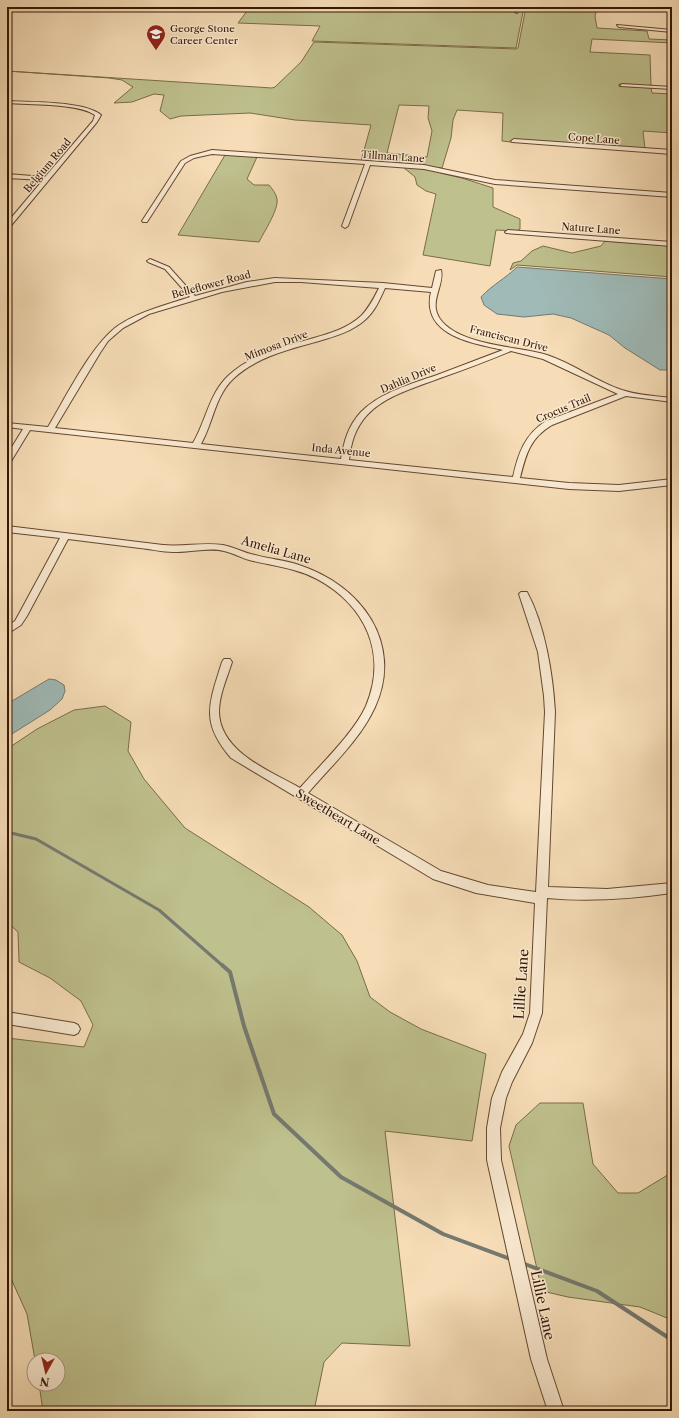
<svg xmlns="http://www.w3.org/2000/svg" width="679" height="1418" viewBox="0 0 679 1418" font-family="'Libre Caslon Text',serif">
<rect width="100%" height="100%" fill="#f6ddb7"/>
<filter id="stains"><feTurbulence type="fractalNoise" baseFrequency=".005" numOctaves="4"/><feColorMatrix values="0 0 0 0 .2 0 0 0 0 .09 0 0 0 0 .02 0 0 0 .5 -.17"/></filter>
<radialGradient id="worn" r=".72"><stop offset=".6" stop-color="#630" stop-opacity="0"/><stop offset="1" stop-color="#630" stop-opacity=".3"/></radialGradient>
<path fill="#bec08d" stroke="#7a6c48" fill-rule="evenodd" d="M250 7H524L516 48 312 41 320 26 238 23Z
M526 7H597L595 16 597 28 647 31 649 39 672 40V43L592 39 590 52 650 55 651 86 619 84V86L651 88 652 93 672 94V133L643 131 645 149 512 140 511 142 502 141 503 113 457 110 453 120 451 138 442 168 361 161 371 125 295 120 250 113 181 116 170 119 160 111 164 95 154 94 132 102 114 103 133 87 122 80 109 78 7 71 272 88 275 87 301 62 314 42 516 49 518 48ZM399 105 429 106 428 118 432 131 427 157 387 153Z
M225 155 257 157 247 179 254 185H269C272 189 276 193 277 199 279 209 264 232 259 242L178 235Z
M403 167 441 171 440 173 462 178 493 188V207L520 219V229L516 231 496 230 490 266 423 255 436 194 426 191 417 185 415 177Z
M605 241 672 246V277L517 265 510 270 513 263 521 261 532 251 543 246 572 253 601 246Z
M105 706 131 722 128 751 144 779 185 828 309 907 342 935 357 961 370 997 390 1012 421 1029 486 1054 472 1141 385 1131 410 1346 342 1343 324 1362 314 1411H43L39 1384H58V1360H35L27 1314 9 1274 7 1273V1038L84 1047 93 1025 81 1001 50 978 19 962 18 932 7 922V749L37 729 74 710Z
M540 1103H583L593 1164 618 1193H638L666 1176 672 1171V1320L640 1307 568 1297 542 1291 509 1146 516 1125Z"/>
<path fill="#9fbab7" stroke="#75796f" d="M517 267 672 279V370H660L625 348 609 335 571 318 553 314 524 317 497 314 484 305 481 297C492 285 506 278 517 267Z
M49 679 56 680 64 685 65 691 62 699 50 710 7 737V704Z"/>
<g fill="none" stroke-linecap="round" stroke-linejoin="round">
<path stroke="#75796f" stroke-width="3" d="M7 832 36 839 159 910 223 966"/>
<path stroke="#75796f" stroke-width="4" d="M222 965 230 972 244 1026 274 1114 341 1177 443 1234 513 1260
M522 1263 597 1291 672 1340"/>
<defs>
<path id="street" d="M517 7H521L517 13 515 12Z
M617 25 672 30V32L619 27Z
M622 84 672 87V89L620 86Z
M7 101C29 102 85 101 101 115L97 122 9 228 7 229V223L43 180 7 178V174L45 177 93 121 95 115C78 103 29 105 7 103Z
M514 139 672 150V154L512 142 511 141Z
M212 150 424 165 495 180 672 193V197L495 184 424 169 370 165 348 226 345 228 342 226 365 164 212 154 194 158 185 163 147 222H143L142 221 181 161 190 156Z
M508 230 672 242V246L506 233 505 232Z
M150 259 169 267 195 296 247 282 275 278 383 283 432 288 436 271 441 270C445 285 428 302 440 319 460 346 517 346 547 355 572 363 594 380 619 389 635 395 654 396 672 398V402L626 396 552 425C530 438 526 454 520 478L569 483 619 485 672 479V485L619 491 569 489 30 430 10 463H7V455L23 429 7 427V423L48 427C65 399 92 343 119 325 141 311 166 305 190 297L165 269 148 262 147 261ZM275 282H301L379 288C374 298 369 308 361 316 348 328 331 333 314 338 286 346 251 354 228 376 209 394 206 421 193 443L55 428 100 353 108 341 123 328 149 314 222 292ZM385 288 431 292C421 335 471 343 503 350 481 358 459 367 437 375 411 384 381 392 361 412 348 426 344 441 341 459L201 444C213 423 215 396 233 379 256 357 290 349 319 341 336 336 353 331 366 319 375 311 380 299 385 288ZM511 351 543 359 618 394 546 421C525 434 518 454 513 477L349 460C351 443 355 428 367 415 386 395 417 387 443 377 466 369 489 360 511 351Z
M7 526C59 532 111 539 163 545 183 547 203 542 223 545 234 547 244 553 255 555 269 559 285 560 299 565 361 585 404 643 375 707 360 740 331 766 308 793L441 871 488 885 536 892 545 712 544 696 538 652 519 594 521 592H527C545 625 553 675 555 712L548 887 607 889 672 883V893C630 899 589 902 547 898L542 1013 532 1043 512 1082 506 1098 500 1128 501 1160 547 1359 564 1411H548L531 1359 487 1160V1128L492 1098 502 1072 523 1034 530 1013 535 903 476 893 433 879 231 758C200 722 209 704 222 662L224 659H230L232 662C227 678 219 695 219 712 220 752 270 771 300 788 320 765 354 733 366 706 388 653 365 605 317 579 296 568 275 566 253 561 243 559 234 553 224 551 207 547 190 553 173 552 162 552 151 549 140 548 116 545 92 542 68 539L27 616 21 625 7 634V626L15 621 20 612 60 538 7 532Z
M7 1012 74 1023 78 1025 80 1029 78 1033 74 1035 7 1024Z"/>
</defs>
<use href="#street" stroke="#65482f" stroke-width="2"/>
<use href="#street" fill="#f9e9d0" fill-rule="evenodd"/>
</g>
<defs>
<symbol id="school-pin" viewBox="-11 -11 22 30"><path d="M0 17L-7.5 6A9.5 9.5 0 1 1 7.5 6Z" fill="#8f2418" stroke="#f9e9d0"/><path d="M0-5L7-2L0 1L-7-2ZM-4 1L0 2.5L4 1V4Q0 6-4 4Z" fill="#fff"/></symbol>
</defs>
<g fill-rule="evenodd">
<use href="#school-pin" x="145" y="23" width="22" height="30"/>
</g>
<g text-anchor="middle" stroke-width="3" stroke-linejoin="round" paint-order="stroke">
<g font-size="10" fill="#351702" stroke="#f9e9d0" text-anchor="start">
<text x="170" y="32">George Stone<tspan x="170" dy="12">Career Center</tspan></text>
</g>
<g font-size="10" fill="#351702" stroke="#f9e9d0">
<text transform="translate(594 138) rotate(4)" y="4">Cope Lane</text>
<text transform="translate(393 156) rotate(4)" y="4">Tillman Lane</text>
<text transform="translate(47 165) rotate(-50)" y="4">Belgium Road</text>
<text transform="translate(591 228) rotate(4)" y="4">Nature Lane</text>
<text transform="translate(211 284) rotate(-15)" y="4">Belleflower Road</text>
<text transform="translate(509 338) rotate(14)" y="4">Franciscan Drive</text>
<text transform="translate(276 345) rotate(-21)" y="4">Mimosa Drive</text>
<text transform="translate(408 378) rotate(-23)" y="4">Dahlia Drive</text>
<text transform="translate(563 408) rotate(-23)" y="4">Crocus Trail</text>
<text transform="translate(341 450) rotate(6)" y="4">Inda Avenue</text>
</g>
<g font-size="12" fill="#351702" stroke="#f9e9d0">
<text transform="translate(276 550) rotate(16)" y="4">Amelia Lane</text>
<text transform="translate(338 817) rotate(31)" y="4">Sweetheart Lane</text>
</g>
<g font-size="14" fill="#351702" stroke="#f9e9d0">
<text transform="translate(521 984) rotate(-86)" y="5">Lillie Lane</text>
<text transform="translate(543 1305) rotate(78)" y="5">Lillie Lane</text>
</g>
</g>
<rect width="679" height="1418" fill="none" stroke="#f6ddb7" stroke-width="24"/>
<rect x="8" y="8" width="663" height="1402" fill="none" stroke="#351702" stroke-width="2"/>
<rect x="12" y="12" width="655" height="1394" fill="none" stroke="#351702"/>
<g transform="translate(46 1372) rotate(188)"><circle r="19" fill="#f9e9d0" stroke="#ab957e"/>
<path d="M0-3L7 15L0 10L-7 15Z" fill="#8f2418"/>
<text y="-6" font-size="11" font-weight="bold" text-anchor="middle" fill="#351702">N</text>
</g>
<rect width="100%" height="100%" filter="url(#stains)"/>
<rect width="100%" height="100%" fill="url(#worn)"/>
</svg>
